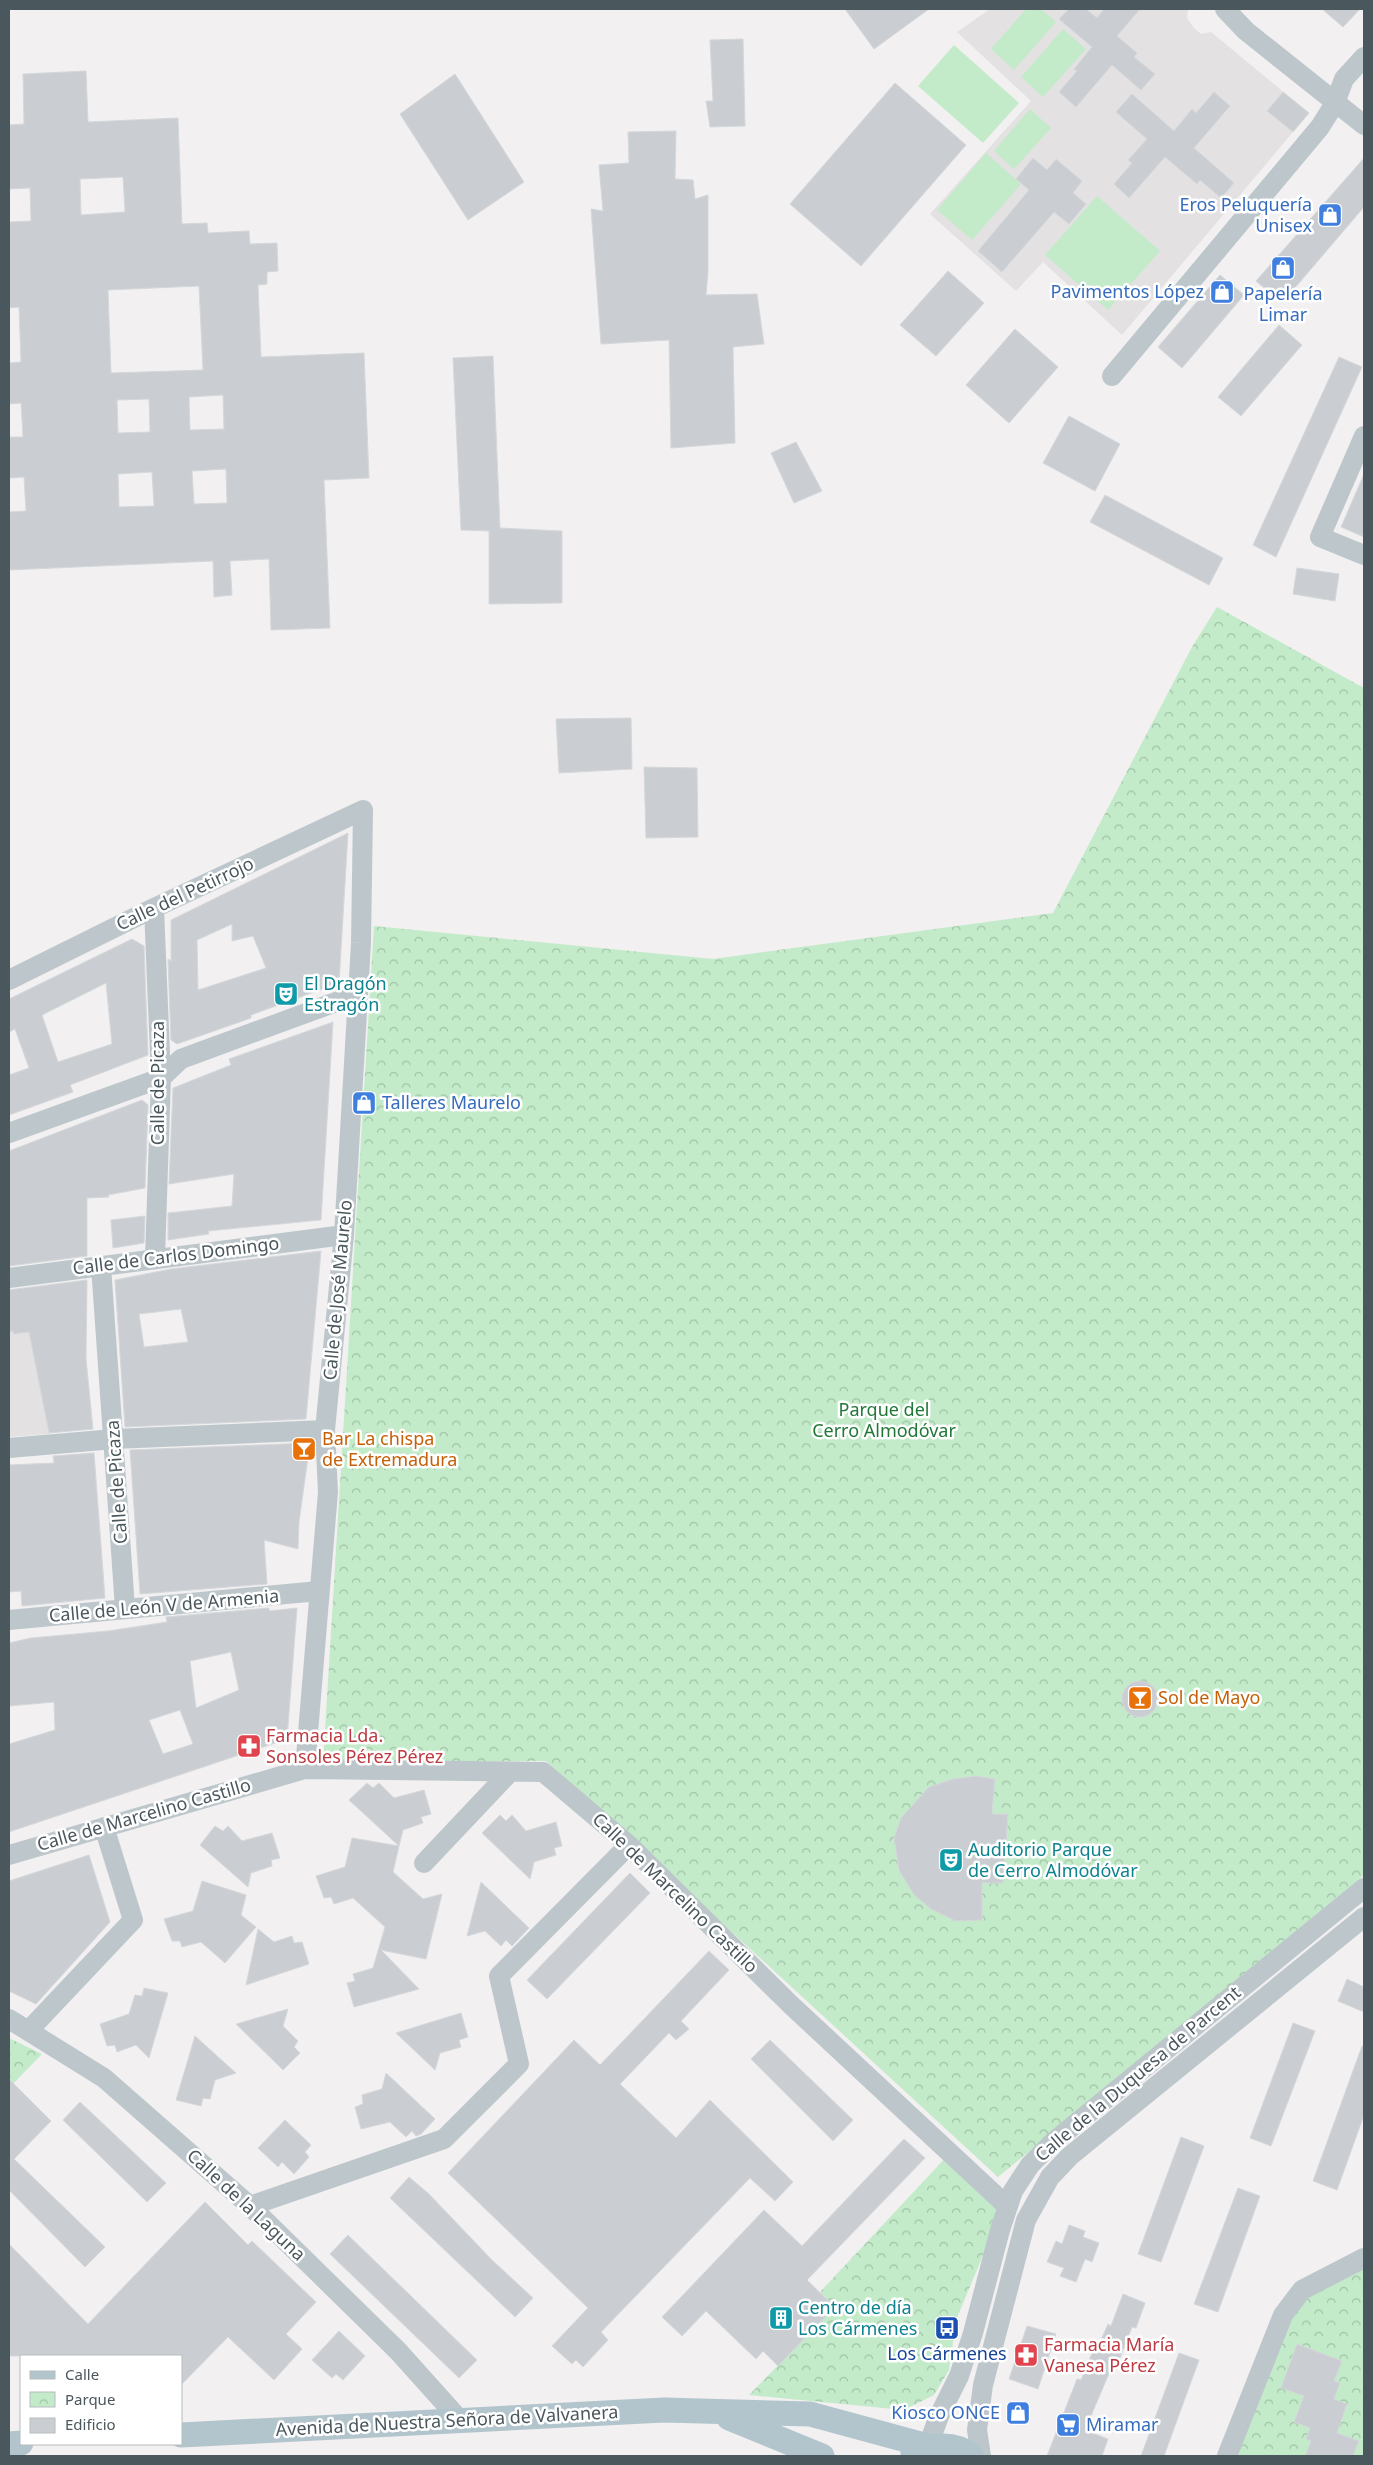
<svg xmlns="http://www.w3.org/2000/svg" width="1373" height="2465" viewBox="0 0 1373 2465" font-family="'Noto Sans',sans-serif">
<defs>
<pattern id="park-crowns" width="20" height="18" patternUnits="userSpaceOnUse" patternTransform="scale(1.25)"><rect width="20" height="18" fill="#c3ebc9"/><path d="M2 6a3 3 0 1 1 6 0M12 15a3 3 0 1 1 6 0" fill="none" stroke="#a0c1a6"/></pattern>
</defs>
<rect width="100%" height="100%" fill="#f2f0f1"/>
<path fill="#e3e1e2" d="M990 9H1188L1187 18 1194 28 1201 34 1211 32 1309 113 1122 335 1043 262 1016 291 930 214 1031 101 957 32Z
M37 1327 35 1361 49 1434 9 1437V1332L13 1331 14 1334 28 1332Z"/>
<path fill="#c3ebc9" d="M1026 9H1041L1056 22 1014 70 991 49Z
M1063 29 1086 49 1043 97 1021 77Z
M954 45 1019 103 983 143 918 86Z
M1030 109 1051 128 1014 169 994 151Z
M986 153 1021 184 972 240 937 210Z
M1097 196 1160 251 1108 310 1045 255Z"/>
<path fill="url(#park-crowns)" d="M1217 607 1364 688V1875L998 2177 546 1761 323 1763 374 926 713 959 1053 913 1192 647Z
M9 2038 42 2054 9 2088Z
M950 2153 1005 2203 956 2320 949 2370 934 2395 904 2410 749 2395 835 2307 820 2292Z
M1364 2256V2456H1227L1283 2315Z"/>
<path fill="#caced2" stroke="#d5d8db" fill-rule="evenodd" d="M845 9H929L874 49Z
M1069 9H1086L1097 18 1104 9H1140L1117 36 1137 53 1134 57 1155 74 1141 90 1112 65 1076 107 1059 92 1077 71 1074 69 1092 47 1059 19Z
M1322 9H1360L1343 27Z
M743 39 745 126 710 127 706 101H713L710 40Z
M86 71 88 122 178 118 182 224 207 223 208 233 249 231 250 244 277 243 278 271 267 272V284L258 285 261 357 364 353 369 478 324 480 330 628 271 630 269 559 230 561 232 595 214 597 213 561 9 570V512L26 511 24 477 9 478V437H23L21 403 9 404V363L21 362 19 307 9 308V222L31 221 30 188 9 189V125L24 124 23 74ZM123 177 125 212 81 215 80 179ZM199 286 203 370 111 373 108 290ZM223 395 224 429 190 430 189 397ZM149 399 150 432 118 433 117 400ZM226 469 227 503 194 504 192 471ZM152 472 154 506 119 507 118 474Z
M455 74 524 182 468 220 400 114Z
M895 83 966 145 861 266 790 204Z
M1214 92 1230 106 1194 148 1234 183 1221 198 1200 180 1197 184 1165 157 1129 198 1114 184 1132 163 1128 160 1147 139 1116 112 1132 94 1174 131 1192 109 1196 113Z
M1283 92 1309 113 1293 132 1267 111Z
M676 131 675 179 693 180 695 199 708 195V272L706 295 757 294 764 344 733 347 735 443 671 448 669 340 601 344 591 209 603 211 599 165 629 163 628 132Z
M1033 158 1047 170 1056 159 1082 181 1073 193 1086 204 1069 224 1054 212 1002 272 978 251 1029 190 1016 179Z
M1364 158V207L1282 303 1256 281Z
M948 271 984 303 936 356 900 325Z
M1220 275 1244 295 1182 368 1158 347Z
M1279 325 1302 345 1241 416 1218 397Z
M1015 329 1058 367 1009 423 966 385Z
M493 356 500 528 562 531V603L489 604V531L461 530 453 358Z
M1339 357 1362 367 1276 557 1253 545Z
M1069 416 1120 444 1095 491 1043 463Z
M796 442 822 491 794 503 771 453Z
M1364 474V537L1341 527Z
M1105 495 1223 558 1209 585 1090 522Z
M1297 568 1339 574 1335 601 1293 594Z
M631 718 632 769 559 773 556 719Z
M644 767 697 768 698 837 646 838Z
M348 833 339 983 251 1015V1018L177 1044 171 1040 168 959 171 961V920ZM232 924V941L253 936 266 968 198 990 197 940Z
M132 939 144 946 148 1055 70 1085 73 1092 9 1115V1075L29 1068 15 1029 9 1032V999ZM106 983 112 1044 58 1062 42 1015Z
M333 1022 321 1220 208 1231 209 1234 168 1240V1213L232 1206 234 1174 169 1184 173 1088 231 1065 229 1059Z
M142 1100 148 1105 145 1188 108 1195 109 1197 87 1198V1256L9 1266V1151Z
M145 1216 144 1243 113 1248 111 1220Z
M321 1251 306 1419 125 1427 115 1280 171 1269ZM181 1309 188 1342 144 1347 139 1314Z
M87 1280 86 1359 93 1429 49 1433 29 1332 13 1334V1331L9 1332V1290Z
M310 1443 299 1522 298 1549 264 1540 267 1584 140 1594 130 1450Z
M94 1453 105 1598 22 1606 21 1591 9 1592V1465L54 1463 53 1456Z
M269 1608V1611L297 1608 287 1739 9 1832V1744L55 1730 54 1702 9 1706V1643L31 1638 108 1631 167 1622 166 1617ZM231 1652 239 1690 196 1708 190 1661ZM180 1710 193 1744 163 1754 149 1720Z
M1122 1699a18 18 0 1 1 36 0a18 18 0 1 1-36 0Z
M976 1776 995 1779 992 1814H1008L1003 1883H982V1920L956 1921 931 1909 914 1895 899 1870 894 1838 901 1818 929 1787 953 1779Z
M367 1783 373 1788 379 1783 394 1798 424 1790 431 1814 421 1817 423 1823 403 1830 399 1846 349 1800Z
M500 1815 506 1821 512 1815 526 1831 556 1822 562 1846 554 1848 556 1855 534 1862 530 1879 482 1833Z
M215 1826 223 1831 228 1826 242 1841 272 1833 280 1858 271 1860 272 1866 251 1873 248 1887 200 1845Z
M352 1838 399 1846 393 1872 423 1899 442 1894 426 1959 381 1950 419 1989 354 2007 347 1983 355 1981 353 1974 373 1968 385 1927 353 1898 334 1904 331 1897 324 1898 316 1876 345 1867Z
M89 1855 110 1922 36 2004 9 1991V1881Z
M630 1873 650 1893 547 1999 527 1980Z
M202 1881 246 1895 241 1915 256 1927 225 1963 201 1942 182 1947 180 1941H172L164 1919 193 1911Z
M481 1882 529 1928 512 1946 506 1940 501 1946 485 1931 467 1936Z
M258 1929 274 1942 292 1936 294 1943 302 1942 309 1964 246 1985Z
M709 1951 729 1970 681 2021 689 2029 676 2040 669 2033 620 2084 676 2138 710 2100 793 2182 775 2201 750 2178 601 2332 608 2340 583 2367 576 2360 572 2364 552 2346 588 2308 448 2173 574 2040 600 2065Z
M1347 1979 1364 1987V2012L1338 2001Z
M144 1988 168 1993 149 2058 136 2045 117 2052 115 2045 107 2046 100 2024 129 2014 135 1995 142 1996Z
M288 2009 283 2026 298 2041 294 2047 300 2053 283 2070 236 2024Z
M461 2013 468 2037 459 2040 461 2047 440 2053 435 2070 396 2033Z
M1293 2023 1315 2031 1271 2146 1250 2138Z
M195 2036 236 2073 215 2080 210 2099 203 2098 201 2106 176 2100Z
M770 2040 853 2120 833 2141 751 2059Z
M1362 2046H1364V2115L1337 2190 1313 2181Z
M386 2073 435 2119 421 2134 416 2136 412 2131 406 2137 390 2122 361 2129 355 2107 363 2104 362 2095 382 2089Z
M9 2079 51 2121 14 2159 105 2247 85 2267 9 2190Z
M80 2102 166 2183 147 2202 63 2120Z
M285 2120 311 2145 305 2152 309 2157 294 2174 282 2162 278 2167 258 2148Z
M1181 2137 1204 2146 1161 2262 1138 2254Z
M904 2139 925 2158 807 2280 835 2307 778 2366 763 2351 756 2359 706 2311 682 2336 662 2317 764 2210 802 2246Z
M409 2177 429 2194 491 2259 533 2298 515 2317 390 2198Z
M1238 2188 1260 2196 1218 2312 1194 2304Z
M205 2202 248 2245 252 2241 316 2302 286 2334 302 2349 274 2380 228 2337 181 2385V2356H9V2244L88 2324Z
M1069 2225 1085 2231 1083 2237 1099 2243 1092 2262 1085 2259 1076 2282 1060 2276 1064 2268 1047 2262 1056 2241 1062 2244Z
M348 2235 477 2360 459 2378 330 2254Z
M1123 2294 1145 2303 1136 2328 1132 2327 1120 2358 1116 2357 1085 2430 1108 2439 1102 2456H1047L1077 2379 1081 2380 1094 2348 1097 2349 1108 2324 1111 2326Z
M1027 2326 1056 2334 1038 2389 1009 2379Z
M339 2331 365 2356 343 2380 336 2374 332 2378 312 2360Z
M1297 2344 1342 2361 1334 2381 1340 2383 1334 2399 1347 2404 1337 2433 1359 2441 1353 2456H1305L1311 2441 1306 2439 1310 2428 1294 2422 1304 2396 1281 2388Z
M1179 2353 1199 2360 1164 2456H1141Z"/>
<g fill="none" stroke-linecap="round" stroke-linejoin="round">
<path stroke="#bdc7cb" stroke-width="20" d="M1225 9 1246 31 1364 125
M1112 376 1320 127 1335 103 1344 79 1364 57
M1364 436 1320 537 1364 555
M154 908 161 1078 155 1258
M9 980 154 908 363 810 361 943 344 1235 325 1430 328 1492 305 1769
M9 1133 161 1078 181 1059 358 994
M101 1266 125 1608
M9 1278 344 1235
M9 1448 114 1439 325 1430
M9 1620 319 1591
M9 1855 305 1769 543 1772 629 1845 791 2005 1007 2206
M424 1863 510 1772
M9 2019 104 2078 250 2206 398 2351 459 2419
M29 2030 133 1920 104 1827
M250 2206 444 2139 519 2064 499 1976 629 1845
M928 2446 939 2416 959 2376 973 2333 1000 2230 1013 2191 1030 2165 1052 2143 1364 1888
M981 2456 977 2430 983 2385 1026 2220 1050 2177 1070 2156 1364 1917
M1227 2456 1283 2315 1302 2290 1364 2258"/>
<path stroke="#b2c5cc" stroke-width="25" d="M729 2418 822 2456
M181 2435 664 2410 810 2414 928 2446
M9 2444 21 2443
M913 2453C932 2445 954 2442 972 2456"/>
</g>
<defs>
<symbol id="shop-square" viewBox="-11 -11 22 22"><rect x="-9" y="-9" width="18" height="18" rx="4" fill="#3f7fe0" stroke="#fff"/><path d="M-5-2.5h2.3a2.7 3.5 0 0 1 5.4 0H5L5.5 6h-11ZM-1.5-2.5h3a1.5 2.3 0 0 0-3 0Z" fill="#fff"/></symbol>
<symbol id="theatre-square" viewBox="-11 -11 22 22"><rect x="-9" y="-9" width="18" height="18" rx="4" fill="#0f9aa8" stroke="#fff"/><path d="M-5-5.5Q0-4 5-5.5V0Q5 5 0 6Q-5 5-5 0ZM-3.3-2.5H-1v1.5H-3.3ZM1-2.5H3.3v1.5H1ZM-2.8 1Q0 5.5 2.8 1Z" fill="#fff"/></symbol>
<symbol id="bar-square" viewBox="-11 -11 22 22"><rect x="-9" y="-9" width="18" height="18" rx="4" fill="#e8710a" stroke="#fff"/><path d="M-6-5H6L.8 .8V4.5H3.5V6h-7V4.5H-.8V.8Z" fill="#fff"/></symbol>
<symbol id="pharmacy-square" viewBox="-11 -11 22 22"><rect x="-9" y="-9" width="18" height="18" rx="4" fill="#e0444e" stroke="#fff"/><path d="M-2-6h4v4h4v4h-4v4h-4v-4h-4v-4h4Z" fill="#fff"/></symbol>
<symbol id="building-square" viewBox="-11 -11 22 22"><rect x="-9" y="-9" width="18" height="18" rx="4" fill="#0f9aa8" stroke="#fff"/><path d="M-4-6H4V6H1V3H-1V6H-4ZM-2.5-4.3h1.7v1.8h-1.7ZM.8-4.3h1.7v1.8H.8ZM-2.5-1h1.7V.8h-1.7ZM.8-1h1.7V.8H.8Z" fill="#fff"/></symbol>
<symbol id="bus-square" viewBox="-11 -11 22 22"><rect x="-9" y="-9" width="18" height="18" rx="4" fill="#1a4fb4" stroke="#fff"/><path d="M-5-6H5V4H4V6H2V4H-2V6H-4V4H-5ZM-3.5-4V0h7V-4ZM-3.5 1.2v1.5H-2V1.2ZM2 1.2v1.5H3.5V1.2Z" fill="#fff"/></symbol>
<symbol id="supermarket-square" viewBox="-11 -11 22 22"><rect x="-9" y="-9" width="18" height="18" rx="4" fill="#3f7fe0" stroke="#fff"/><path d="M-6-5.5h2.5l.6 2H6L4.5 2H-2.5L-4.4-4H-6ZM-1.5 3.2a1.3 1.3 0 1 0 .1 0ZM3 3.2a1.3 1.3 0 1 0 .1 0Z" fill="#fff"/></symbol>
</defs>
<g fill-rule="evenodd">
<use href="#shop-square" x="1316" y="201" width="28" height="28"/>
<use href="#shop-square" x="1269" y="254" width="28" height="28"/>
<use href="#shop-square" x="1208" y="278" width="28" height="28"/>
<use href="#theatre-square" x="272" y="980" width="28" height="28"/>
<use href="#shop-square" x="350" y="1089" width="28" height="28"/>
<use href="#bar-square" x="290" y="1435" width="28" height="28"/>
<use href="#bar-square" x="1126" y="1684" width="28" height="28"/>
<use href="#pharmacy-square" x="235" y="1732" width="28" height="28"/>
<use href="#theatre-square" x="937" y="1846" width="28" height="28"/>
<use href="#building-square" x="767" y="2304" width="28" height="28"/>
<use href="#bus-square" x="933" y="2314" width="28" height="28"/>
<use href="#pharmacy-square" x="1012" y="2341" width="28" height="28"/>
<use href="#shop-square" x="1004" y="2399" width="28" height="28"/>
<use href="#supermarket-square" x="1054" y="2411" width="28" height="28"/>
</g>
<g text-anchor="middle" stroke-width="5" stroke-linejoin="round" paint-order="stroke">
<g font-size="18" fill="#366cbe" stroke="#fff" text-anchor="end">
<text x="1312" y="211">Eros Peluquería<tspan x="1312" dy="21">Unisex</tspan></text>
<text x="1204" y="298">Pavimentos López</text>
<text x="1283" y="300" text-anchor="middle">Papelería<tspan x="1283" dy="21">Limar</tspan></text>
<text x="382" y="1109" text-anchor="start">Talleres Maurelo</text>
<text x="1000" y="2419">Kiosco ONCE</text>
<text x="1086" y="2431" text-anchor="start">Miramar</text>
</g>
<g font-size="18" fill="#4a575c" stroke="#fff">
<text transform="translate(185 894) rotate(-25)" y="6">Calle del Petirrojo</text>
<text transform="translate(158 1083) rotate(-90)" y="6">Calle de Picaza</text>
<text transform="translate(176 1256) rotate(-7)" y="6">Calle de Carlos Domingo</text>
<text transform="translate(338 1290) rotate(-85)" y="6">Calle de José Maurelo</text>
<text transform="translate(117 1482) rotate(-94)" y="6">Calle de Picaza</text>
<text transform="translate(164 1606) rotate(-5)" y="6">Calle de León V de Armenia</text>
<text transform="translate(144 1815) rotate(-16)" y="6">Calle de Marcelino Castillo</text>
<text transform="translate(675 1893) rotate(44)" y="6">Calle de Marcelino Castillo</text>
<text transform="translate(1138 2074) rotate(-40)" y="6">Calle de la Duquesa de Parcent</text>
<text transform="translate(246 2205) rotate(43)" y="6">Calle de la Laguna</text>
<text transform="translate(447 2421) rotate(-3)" y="6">Avenida de Nuestra Señora de Valvanera</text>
</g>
<g font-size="18" fill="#0d838f" stroke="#fff" text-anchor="start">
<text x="304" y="990">El Dragón<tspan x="304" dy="21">Estragón</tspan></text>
<text x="968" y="1856">Auditorio Parque<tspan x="968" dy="21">de Cerro Almodóvar</tspan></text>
<text x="798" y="2314">Centro de día<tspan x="798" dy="21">Los Cármenes</tspan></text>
</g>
<g font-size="18" fill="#207738" stroke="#fff">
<text x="884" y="1416">Parque del<tspan x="884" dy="21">Cerro Almodóvar</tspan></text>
</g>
<g font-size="18" fill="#c56008" stroke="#fff" text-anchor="start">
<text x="322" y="1445">Bar La chispa<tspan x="322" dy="21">de Extremadura</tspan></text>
<text x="1158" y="1704">Sol de Mayo</text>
</g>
<g font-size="18" fill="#be3a42" stroke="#fff" text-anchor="start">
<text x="266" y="1742">Farmacia Lda.<tspan x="266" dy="21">Sonsoles Pérez Pérez</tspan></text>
<text x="1044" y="2351">Farmacia María<tspan x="1044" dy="21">Vanesa Pérez</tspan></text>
</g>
<g font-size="18" fill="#164399" stroke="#fff">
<text x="947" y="2360">Los Cármenes</text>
</g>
</g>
<rect width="1373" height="2465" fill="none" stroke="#4a575c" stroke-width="20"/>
<rect x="20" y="2355" width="162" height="90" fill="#ffffff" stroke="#b7bcbe"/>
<rect x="30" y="2371" width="25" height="8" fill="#b2c5cc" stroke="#b7bcbe"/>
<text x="65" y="2380" font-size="15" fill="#4a575c">Calle</text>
<rect x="30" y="2392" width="25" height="15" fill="url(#park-crowns)" stroke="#b7bcbe"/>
<text x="65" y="2405" font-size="15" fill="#4a575c">Parque</text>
<rect x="30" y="2418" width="25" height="15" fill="#caced2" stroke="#b7bcbe"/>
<text x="65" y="2430" font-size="15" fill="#4a575c">Edificio</text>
</svg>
